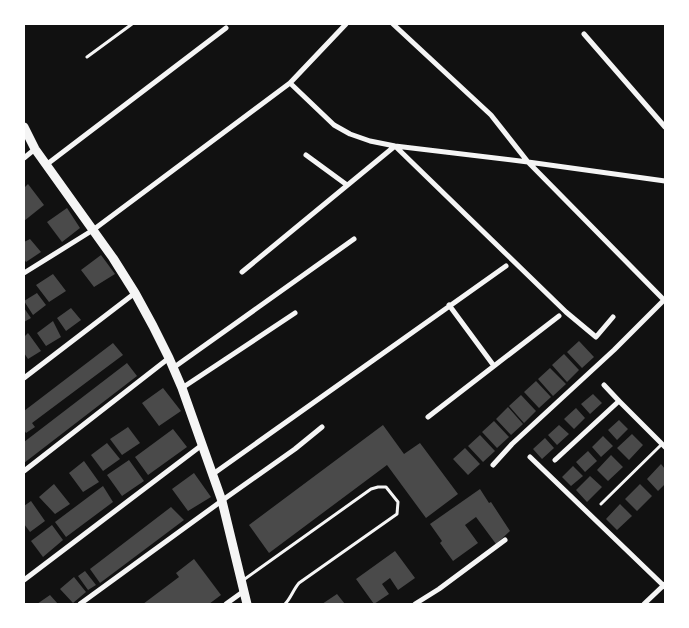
<svg xmlns="http://www.w3.org/2000/svg" width="689" height="628" viewBox="0 0 689 628" font-family="'Noto Sans',sans-serif">
<rect width="100%" height="100%" fill="#111"/>
<path fill="#4a4a4a" d="M28 184 44 205 24 221V188Z
M67 208 80 228 62 242 47 222Z
M30 239 41 252 26 262 24 259V242Z
M101 255 115 274 94 287 81 270Z
M53 274 66 291 49 302 36 285Z
M37 293 46 305 33 315 24 301Z
M24 308 31 318 24 322Z
M71 308 81 320 66 331 57 318Z
M53 321 61 337 46 346 37 333Z
M28 333 41 351 28 359 24 353V337Z
M579 341 594 357 582 368 567 352Z
M113 343 123 355 32 423 35 427 26 433 24 430V411Z
M564 354 579 370 567 382 552 365Z
M127 363 137 376 24 463V442Z
M550 368 566 384 553 396 538 379Z
M536 381 551 397 539 408 524 392Z
M163 388 181 411 159 426 142 403Z
M593 394 602 403 590 414 581 404Z
M521 395 536 411 524 423 509 406Z
M508 407 523 424 511 435 496 419Z
M576 408 585 418 574 429 564 419Z
M619 420 628 429 617 440 608 430Z
M494 421 509 437 497 448 482 432Z
M383 425 404 454 420 443 458 494 426 518 387 465 269 553 249 525Z
M559 425 569 434 557 445 548 435Z
M128 427 140 443 122 455 110 439Z
M173 429 187 447 148 475 135 457Z
M632 434 643 445 629 460 617 448Z
M480 435 495 451 483 462 468 446Z
M603 436 613 446 601 457 592 447Z
M545 438 554 448 542 459 533 449Z
M107 443 120 459 103 471 91 455Z
M465 448 480 464 468 475 453 459Z
M588 451 597 461 585 472 576 462Z
M611 455 623 467 608 481 597 470Z
M129 460 144 481 122 496 107 475Z
M84 461 99 482 83 492 69 473Z
M661 464 665 469V484L658 491 647 479Z
M573 466 583 476 571 486 562 477Z
M194 473 211 497 188 511 172 489Z
M590 476 602 487 587 502 576 490Z
M54 484 70 504 55 514 39 497Z
M640 484 652 496 637 511 625 499Z
M103 486 113 502 66 537 55 522Z
M480 489 489 503 491 502 510 531 496 544 476 517 465 525 478 543 453 561 440 543 442 541 430 524Z
M31 501 45 521 30 532 24 524V506Z
M620 504 632 516 617 530 606 519Z
M171 507 184 520 100 583 90 569Z
M52 525 63 540 43 557 31 541Z
M395 551 415 578 398 590 390 578 382 584 389 594 374 604 356 579Z
M194 559 221 595 209 604H143L179 577 176 573Z
M85 571 96 585 88 590 78 576Z
M74 577 86 592 73 603 60 589Z
M337 594 345 604H322Z
M50 595 58 604H37Z"/>
<g fill="none" stroke-linecap="round" stroke-linejoin="round">
<path stroke="#f5f5f5" stroke-width="3" d="M87 57 132 24
M601 504 662 444
M242 581 371 489 378 487H386L398 502 397 514 299 583C293 590 291 598 285 604"/>
<path stroke="#f5f5f5" stroke-width="5" d="M393 24 491 115 528 162 665 301
M584 34 665 127
M290 83 346 24
M306 155 347 185
M24 158 35 149
M46 165 226 28
M242 272 395 146 566 312 596 337 613 317
M24 273 93 230 290 83 334 125 350 134 370 141 395 146 528 162 665 181
M494 366 559 316
M173 368 354 239
M24 378 135 293
M604 385 619 401 665 447
M182 388 295 313
M428 417 494 366 449 305
M530 457 665 587
M555 460 619 401
M493 465 512 444 614 350 664 300
M24 471 169 358
M213 474 506 266
M24 580 202 445
M80 604 227 497 295 449 322 427
M226 604 244 591
M415 604 439 589 505 540
M644 604 665 584"/>
<path stroke="#f5f5f5" stroke-width="9" d="M24 127 35 149 113 258 135 293 153 326 169 358 182 388 222 501 247 604"/>
</g>
<rect width="689" height="628" fill="none" stroke="#ffffff" stroke-width="50"/>
</svg>
